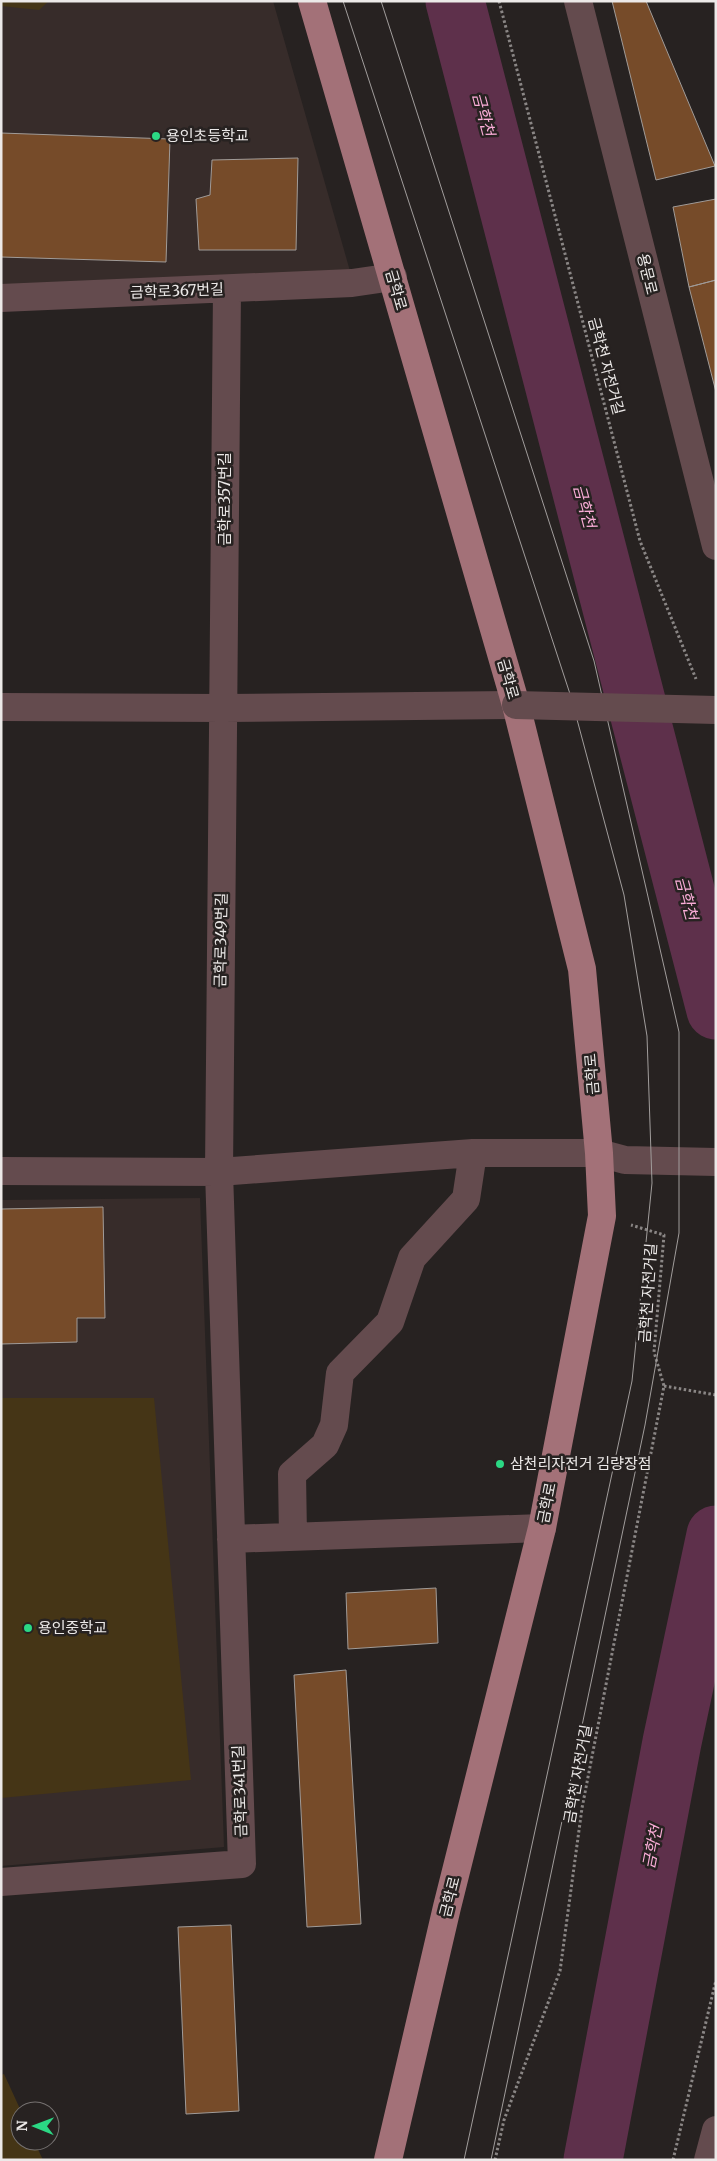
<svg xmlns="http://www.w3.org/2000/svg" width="717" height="2161" viewBox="0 0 717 2161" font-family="Merriweather,'Noto Sans KR',serif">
<rect width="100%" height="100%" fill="#272221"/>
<path fill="#372c2a" d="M1 1H273L350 271 1 296Z
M200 1198 224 1847 1 1866V1200Z"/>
<path fill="#453516" d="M1 1H49L39 10 1 6Z
M1 1398H154L191 1780 1 1798Z
M4 2074 21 2111 20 2141H34L43 2160H1V2075Z"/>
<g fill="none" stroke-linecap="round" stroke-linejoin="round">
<path stroke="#5e304b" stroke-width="59" d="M455 1 716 1010
M593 2160 672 1742 716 1535"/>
</g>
<path fill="#764b29" stroke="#a09b98" d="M612 1H646L715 166 656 180Z
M1 133 170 139 166 262 1 257Z
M298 158 296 250H199L196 199 210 195 212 160Z
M716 199V280L689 287 673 207Z
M716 280V392L689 287Z
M103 1207 105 1318H77V1342L1 1344V1209Z
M436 1588 438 1643 348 1649 346 1593Z
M346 1670 361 1924 307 1927 294 1675Z
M231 1925 239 2111 186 2114 178 1927Z"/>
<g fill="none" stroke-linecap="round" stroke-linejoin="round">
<path stroke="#8a8685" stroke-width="3" stroke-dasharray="2.5 2.5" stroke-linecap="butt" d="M499 1 640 541 696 679
M664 1386 716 1395
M495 2160 504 2120 560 1971 582 1808 664 1386 654 1352 664 1235 631 1225
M673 2160 716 1980"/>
<path stroke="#644b4e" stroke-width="28" d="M578 1 716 546
M1 298 352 283 393 277
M1 707 223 708 516 705
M1 1171 219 1172 473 1153H599L625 1160 716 1162
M293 1536 292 1474 325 1445 334 1425 340 1373 390 1322 412 1258 466 1199 473 1153
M231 1539 542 1528
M1 1882 242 1864 219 1172 227 289
M708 2160 716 2130"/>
<path stroke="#a37178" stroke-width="28" d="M312 1 516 705 582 969 599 1153 602 1216 542 1528 447 1907 388 2160"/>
<path stroke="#a19d9c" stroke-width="1" d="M343 1 571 697 624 895 647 1036 652 1183 632 1381 464 2160
M381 1 594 661 679 1032V1233L645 1425 491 2160"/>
<path stroke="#644b4e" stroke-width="28" d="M516 705 716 710"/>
</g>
<g fill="#2bd884" stroke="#272221" stroke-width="2">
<circle cx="156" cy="136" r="5"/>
<circle cx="500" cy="1464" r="5"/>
<circle cx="28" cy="1628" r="5"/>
</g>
<g text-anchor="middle" stroke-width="5" stroke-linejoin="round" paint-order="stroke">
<g font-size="15" fill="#ece9e8" stroke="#272221" text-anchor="start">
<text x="166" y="141">용인초등학교</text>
<text x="510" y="1469">삼천리자전거 김량장점</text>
<text x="38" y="1633">용인중학교</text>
</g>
<g font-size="15" fill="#ece9e8" stroke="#272221">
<text transform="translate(647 274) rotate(76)" y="5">용문로</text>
<text transform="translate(396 290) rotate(74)" y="5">금학로</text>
<text transform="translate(177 291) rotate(-2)" y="5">금학로367번길</text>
<text transform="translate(606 366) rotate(75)" y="5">금학천 자전거길</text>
<text transform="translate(225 499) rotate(-90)" y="5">금학로357번길</text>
<text transform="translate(508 679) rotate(74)" y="5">금학로</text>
<text transform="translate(221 940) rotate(-89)" y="5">금학로349번길</text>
<text transform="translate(592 1074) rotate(-95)" y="5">금학로</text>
<text transform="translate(648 1293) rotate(-86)" y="5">금학천 자전거길</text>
<text transform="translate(547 1503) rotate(-79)" y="5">금학로</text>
<text transform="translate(578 1774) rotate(-80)" y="5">금학천 자전거길</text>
<text transform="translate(240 1791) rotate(-92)" y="5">금학로341번길</text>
<text transform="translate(450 1897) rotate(-76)" y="5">금학로</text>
</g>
<g font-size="16" font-style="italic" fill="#fbadd8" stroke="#272221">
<text transform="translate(484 114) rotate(75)" y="6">금학천</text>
<text transform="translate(585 506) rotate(75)" y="6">금학천</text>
<text transform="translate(687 898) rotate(75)" y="6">금학천</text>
<text transform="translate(652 1847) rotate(-79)" y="6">금학천</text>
</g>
</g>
<rect width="717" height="2161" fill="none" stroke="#ece9e8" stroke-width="5"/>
<g transform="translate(35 2126) rotate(271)"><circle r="24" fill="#272221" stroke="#767271"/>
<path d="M0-4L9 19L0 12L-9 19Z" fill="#2bd884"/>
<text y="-8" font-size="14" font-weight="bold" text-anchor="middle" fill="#ece9e8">N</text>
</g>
</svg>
